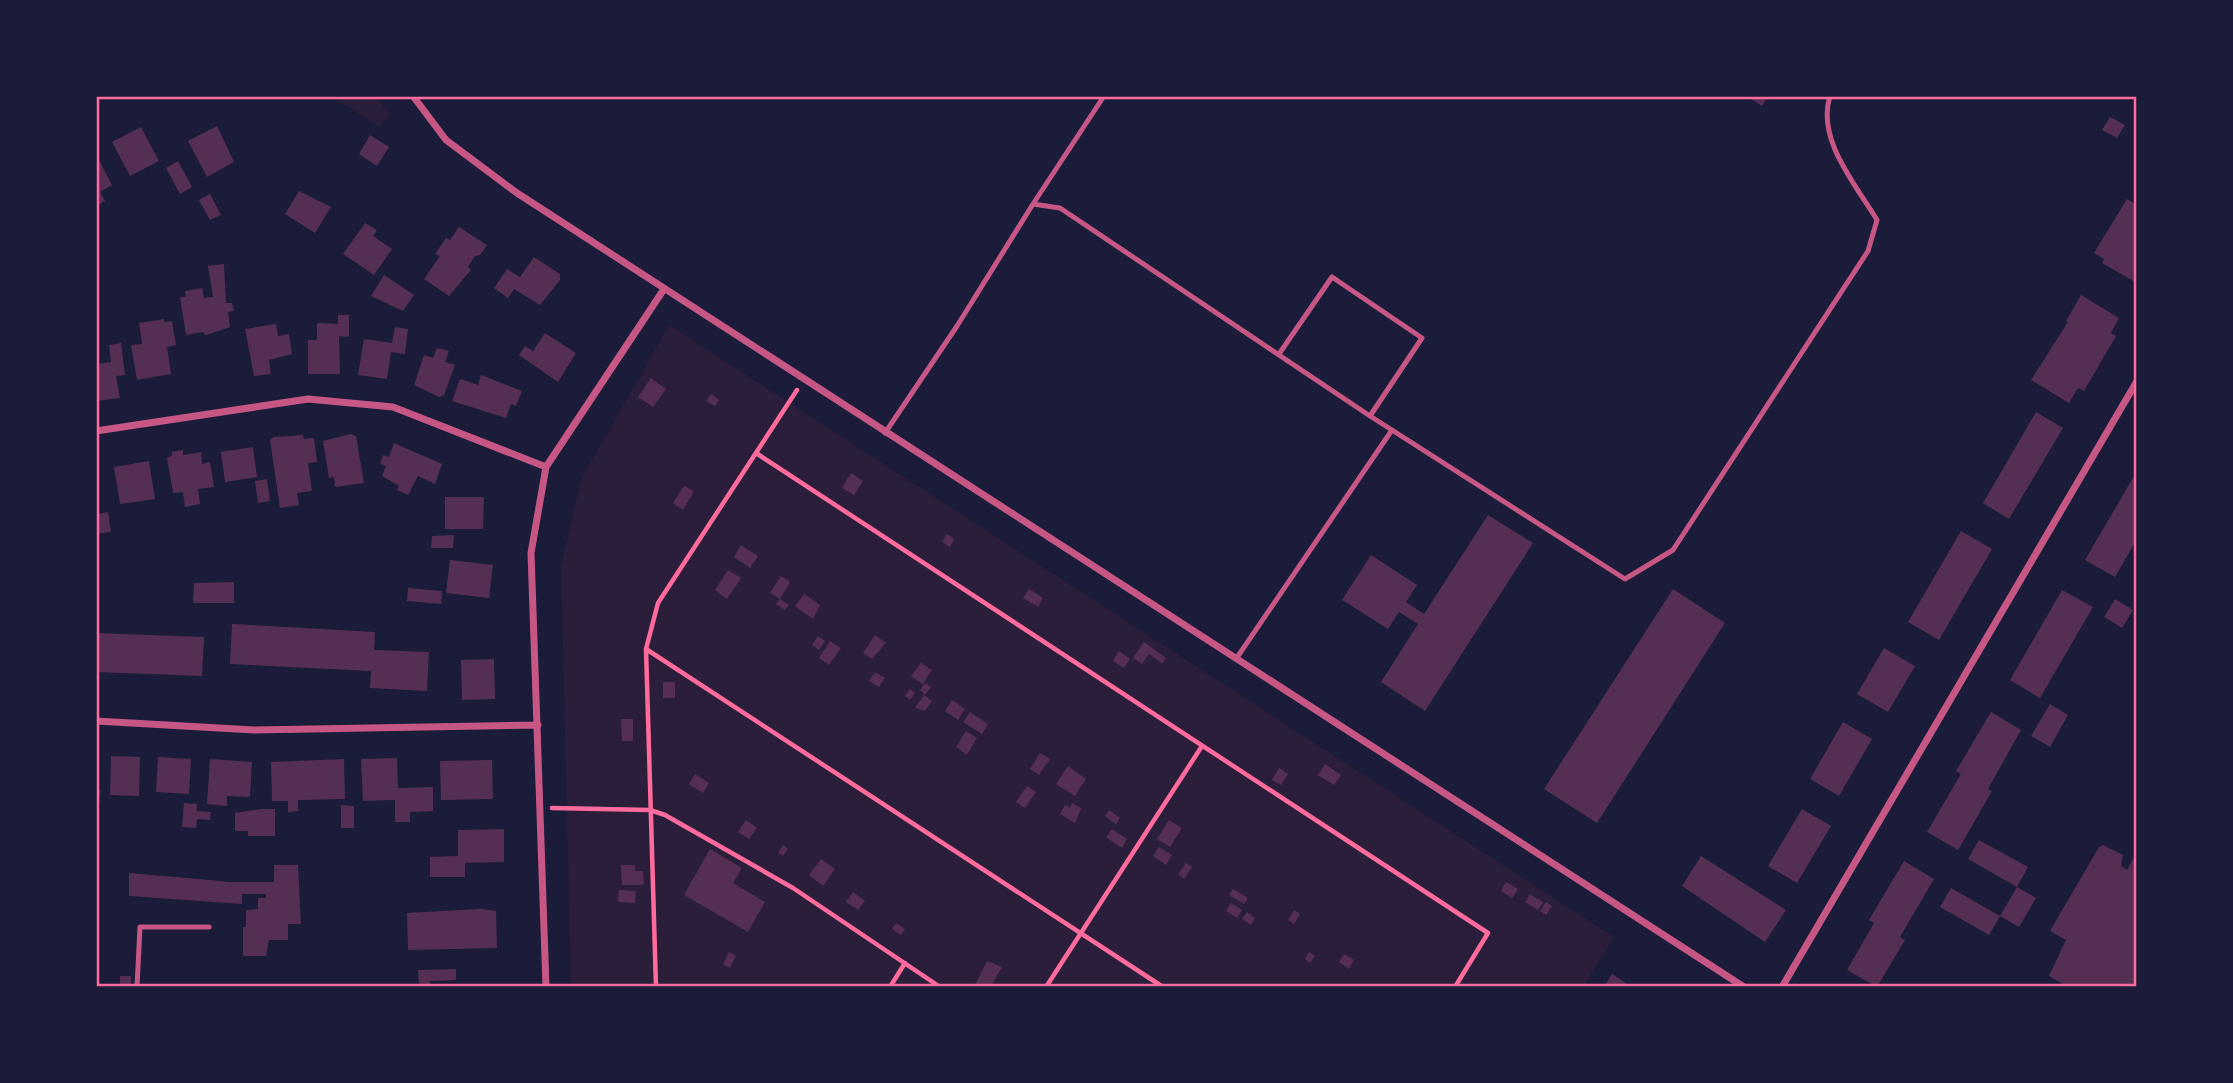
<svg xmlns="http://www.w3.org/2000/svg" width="2233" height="1083" viewBox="0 0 2233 1083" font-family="Quicksand,sans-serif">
<rect width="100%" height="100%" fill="#1b1b3a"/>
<path fill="#2a1e3b" d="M331 96H375L390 114 380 127Z
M669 325 1614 937 1583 987H571L561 567 581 479Z"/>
<path fill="#542f53" d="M1747 96H1768L1762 106Z
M2110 117 2125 125 2117 138 2102 130Z
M217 126 234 162 207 177 188 141Z
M141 127 159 161 130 176 112 142Z
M370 135 389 147 377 166 359 154Z
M96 154 112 185 100 192 105 201 96 206Z
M178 161 192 187 180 194 166 168Z
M299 191 331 207 315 233 285 214Z
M210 194 221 215 210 220 199 200Z
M2127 199 2137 205 2135 282 2102 263 2104 259 2094 253Z
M365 223 377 230 373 236 392 249 374 275 343 254Z
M459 227 487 245 480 255 475 256 468 267 471 270 449 296 424 279 440 256 435 254 446 238 450 240Z
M534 257 560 274V280L540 305 514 289 508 298 494 288 507 269 520 277Z
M224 264 226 303H232L234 311 228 312 230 327 206 335 203 332 186 335 180 297H186L185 291 202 288 204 298 213 297 208 266Z
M384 275 414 295 403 311 371 296Z
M2081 295 2119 318 2111 333 2116 336 2084 391 2078 388 2069 403 2031 380 2068 322 2066 321Z
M338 315H349V337L339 336 340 374H308V340H317V323L338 324Z
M164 319V322L172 321 176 345 167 347 171 374 137 380 131 345 142 344 139 323Z
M276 324 278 336 289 334 292 354 269 360 271 374 254 376 245 329Z
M395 327 408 329 405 354 391 352 387 379 358 375 364 339 392 343Z
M545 333 576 353 558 382 519 355 525 346 533 351Z
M121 343 125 375 116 376 120 398 96 401V364L111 362 109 345Z
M437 348 449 351 445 362 455 365 444 395 439 397 414 385 424 355 433 358Z
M481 375 522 391 516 406 511 404 506 418 452 401 460 379 478 385Z
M651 378 666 389 653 407 638 397Z
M711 394 719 400 715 406 706 401Z
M2036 412 2063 428 2009 519 1983 503Z
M351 434 356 436 364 483 335 487 334 477 329 478 323 441Z
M303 435 304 439 314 438 317 462 308 463 312 491 297 493 299 505 280 508 270 440 274 437Z
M394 443 442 464 435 484 418 476 408 495 397 490 399 486 382 476 386 466 380 464 383 455 389 457Z
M253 447 257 477 225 482 221 452Z
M183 450V455L201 452 202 464 210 462 214 487 198 489 200 504 185 507 183 492 173 493 167 457 172 456V452Z
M149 461 155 499 120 504 114 467Z
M2137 471V539L2115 577 2085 560Z
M851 473 863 481 854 495 842 488Z
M267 479 270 501 258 503 255 481Z
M684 486 694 491 683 510 673 503Z
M445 497H484L483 529H445Z
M108 512 111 532 96 534V514Z
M1488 515 1533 543 1425 711 1381 682 1418 624 1399 612 1388 629 1342 600 1371 555 1417 585 1406 602 1424 614Z
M1961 531 1992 549 1939 640 1908 622Z
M947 534 954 539 950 547 942 542Z
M454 535 453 548H431L432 536Z
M741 545 758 556 750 568 734 557Z
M450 560 493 565 489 598 446 593Z
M728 570 741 578 727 599 715 590Z
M781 576 790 582 780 599 770 593Z
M234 582V603H193L194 583Z
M408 588 442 591 441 604 407 601Z
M1029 589 1043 598 1038 607 1023 598Z
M1673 589 1725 623 1597 823 1544 789Z
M2062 590 2093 607 2040 698 2010 680Z
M804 594 820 605 813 619 795 606Z
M780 599 789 605 785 610 776 604Z
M2115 599 2133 610 2122 628 2104 617Z
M232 624 375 632 374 650 429 652 427 691 370 688 371 671 230 664Z
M96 633 204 637 202 676 96 672Z
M875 635 886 643 872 659 863 653Z
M818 636 825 641 819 650 812 645Z
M830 641 841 648 829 665 819 658Z
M1144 642 1166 658 1162 664 1149 654 1142 664 1133 658Z
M1884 648 1915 666 1888 712 1857 694Z
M1119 651 1130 659 1124 668 1113 661Z
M494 659 495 699 462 700 461 660Z
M921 663 932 670 923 684 911 676Z
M875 672 885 678 879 687 869 681Z
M663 682H675V698H663Z
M925 683 931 687 925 695 920 690Z
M910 689 915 693 910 700 905 696Z
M924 695 932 701 925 711 915 708Z
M952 700 965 709 958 720 945 711Z
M2050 704 2068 715 2050 747 2031 736Z
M970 712 988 724 982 734 963 722Z
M1991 712 2021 730 1988 789 1992 791 1958 850 1927 832 1961 774 1956 771Z
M621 719H633V741H622Z
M1843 722 1872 739 1839 796 1810 779Z
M966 731 977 738 967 755 956 747Z
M1040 753 1050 759 1039 775 1030 769Z
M111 756 140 757 139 796 110 795Z
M158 757 191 759 189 794 156 792Z
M397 758 398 788 433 787V811L410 812V822H395V800L363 801 361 759Z
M210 759 252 762 250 797 227 796V806L207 804Z
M344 759 345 799 298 800V811L288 812V801H272L271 762Z
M492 760 493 799 441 800 440 761Z
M1325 764 1341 775 1334 785 1318 775Z
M1068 766 1086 779 1075 796 1056 784Z
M1279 768 1288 774 1281 785 1272 780Z
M695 774 709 783 703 793 689 784Z
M1027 786 1036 792 1025 808 1016 802Z
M96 791H100L98 823H96Z
M184 803 197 804V811L211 812 210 820 197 819 196 828 182 827Z
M1072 803 1081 808 1075 823 1060 814 1065 805 1070 808Z
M341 805 354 806V828H341Z
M261 809H275V836H248V831H235V813Z
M1802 809 1831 826 1797 883 1768 866Z
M1109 810 1120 818 1116 824 1105 816Z
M746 820 757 828 749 839 738 832Z
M1169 820 1182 828 1170 847 1157 839Z
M504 829V862L465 863V877H430V857L458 856V830Z
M1112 829 1127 839 1122 848 1106 837Z
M1979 840 2028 867 2017 887 1968 859Z
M783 845 788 849 783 856 778 853Z
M2103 845 2123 855 2121 866 2127 870 2137 851V987H2068L2049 976 2066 940 2050 931 2099 847Z
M1159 847 1172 855 1166 865 1153 856Z
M710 849 742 868 733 883 765 902 748 932 684 895Z
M1701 856 1786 910 1765 942 1682 886Z
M821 859 835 869 823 886 809 875Z
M1904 861 1934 879 1900 937 1905 940 1877 987 1847 970 1874 923 1869 920Z
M1186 863 1192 867 1184 879 1178 874Z
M274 865H298L301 924H288V940H269L266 956H243V927H246V910L258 909V898H266V894H242V904L129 896V873L231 882H274Z
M621 865H635V871H643L644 885H622Z
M1506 882 1518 889 1512 898 1501 891Z
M2017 887 2036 898 2019 927 2000 916 1989 935 1940 907 1951 888 2000 916Z
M1233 889 1248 898 1244 904 1229 895Z
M619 890 636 891 635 903 618 902Z
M853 892 865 901 858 910 846 902Z
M1530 894 1543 902 1538 910 1525 902Z
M1546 902 1552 906 1546 915 1540 911Z
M1231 903 1242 910 1237 918 1226 911Z
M480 909 496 911 497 948 408 950 407 913Z
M1294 910 1300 914 1294 924 1288 920Z
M1247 912 1255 918 1251 925 1242 919Z
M896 923 905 929 901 935 892 929Z
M729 952 736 956 730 968 723 964Z
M1309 952 1315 956 1310 963 1305 959Z
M1344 954 1354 960 1349 969 1339 962Z
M987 961 1002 967 991 986 974 987Z
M456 969V980L430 981V987H419L418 970Z
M1612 974 1632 987H1604Z
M120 976H131V987H120Z"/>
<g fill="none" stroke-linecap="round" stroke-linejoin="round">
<path stroke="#ff6b9d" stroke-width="4.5" d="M756 453 1488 933 1455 987
M646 649 1163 987
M552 808 650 810 665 815 793 888 940 987
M656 987 646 649 658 603 797 390
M890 987 905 963
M1046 987 1202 746"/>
<path stroke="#c65784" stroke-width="5" d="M1033 204 1104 96
M1370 416 1625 579 1673 550 1868 251 1877 220C1856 185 1816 139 1830 96
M885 433 957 326 1033 204 1060 208 1370 416 1422 338 1332 277 1279 354
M1236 659 1392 430
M137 987 140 927H209"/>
<path stroke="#c65784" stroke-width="7" d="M413 96 446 140 517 193 1744 987
M96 431 308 399 393 407 546 467
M96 721 254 730 538 725
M546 987 531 553 546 467 664 289
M1782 987 2137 381"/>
</g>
<rect width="2233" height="1083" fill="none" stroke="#1b1b3a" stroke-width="196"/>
<rect x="98" y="98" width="2037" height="887" fill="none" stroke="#ff6b9d" stroke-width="2.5"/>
</svg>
